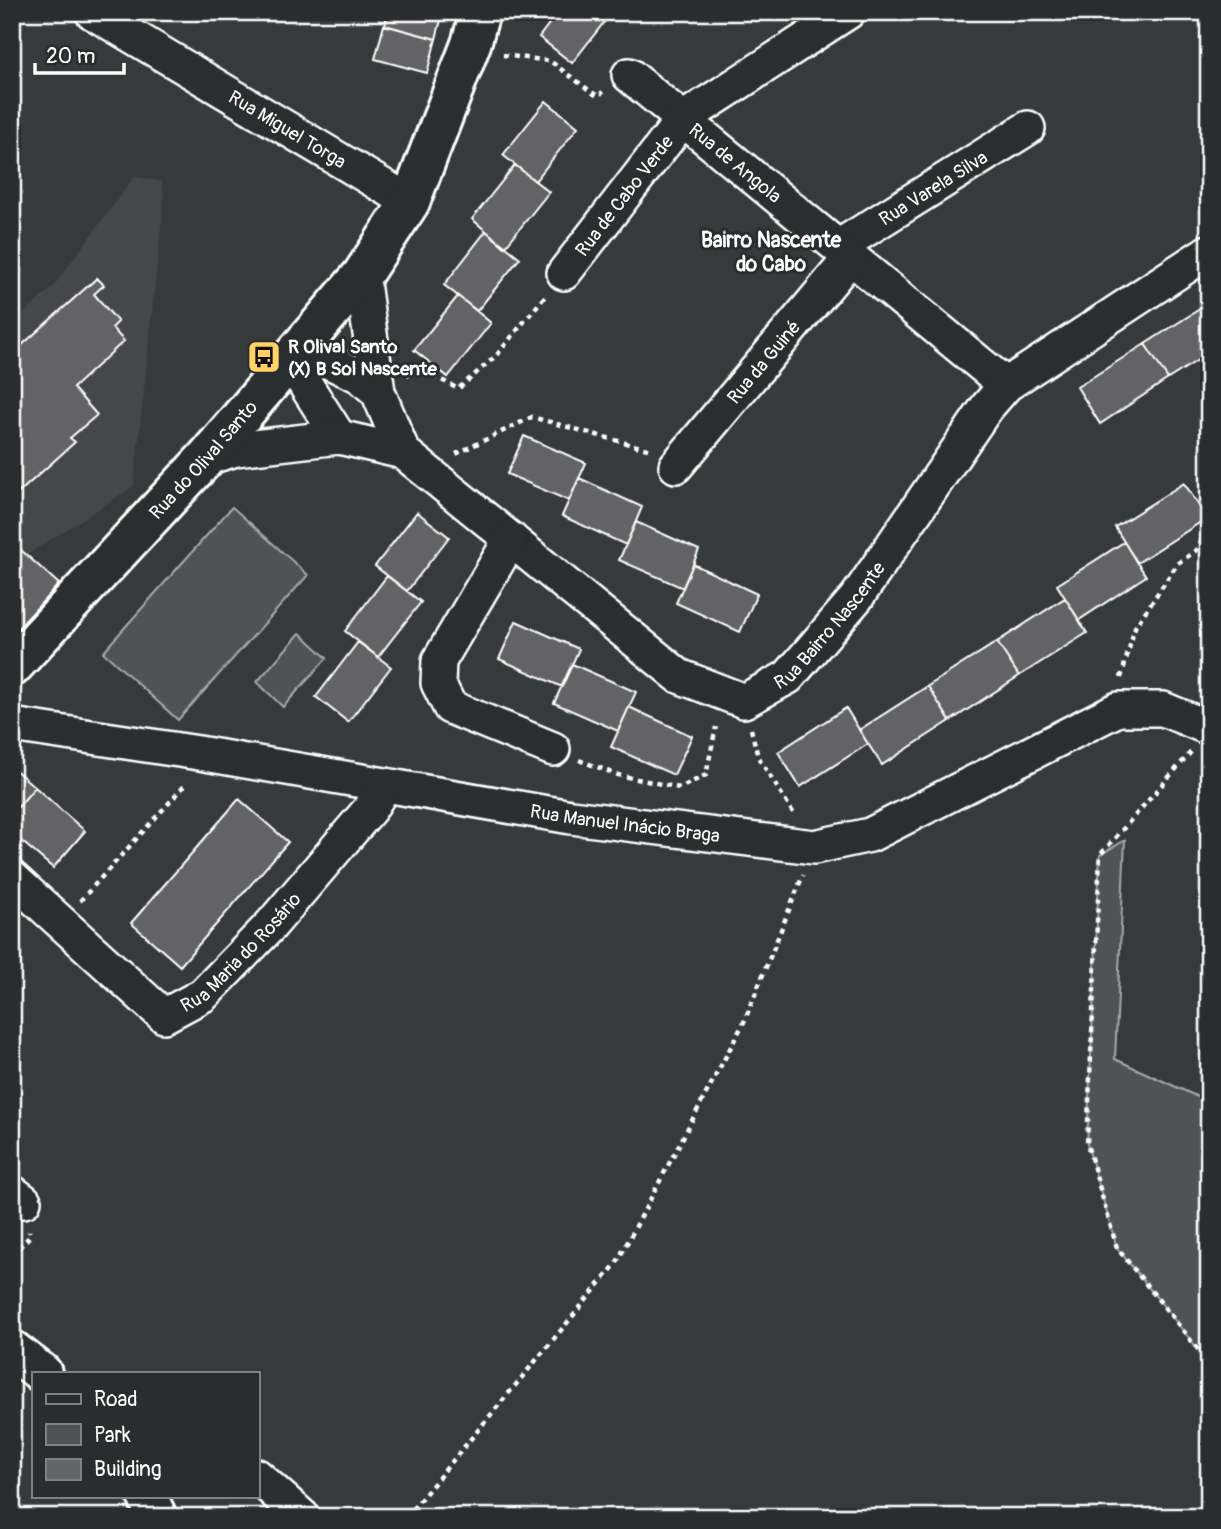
<svg xmlns="http://www.w3.org/2000/svg" width="1221" height="1529" viewBox="0 0 1221 1529" font-family="Pangolin,sans-serif">
<rect width="100%" height="100%" fill="#373a3b"/>
<filter id="ink" filterUnits="userSpaceOnUse"><feTurbulence type="fractalNoise" baseFrequency=".0143" numOctaves="2"/><feDisplacementMap in="SourceGraphic" scale="14" xChannelSelector="R" yChannelSelector="G"/><feConvolveMatrix kernelMatrix="1 2 1 2 8 2 1 2 1" color-interpolation-filters="sRGB"/></filter>
<g filter="url(#ink)">
<path fill="#444748" d="M134 177 162 181 164 198 134 486 27 555 12 542V324L52 288Z"/>
<path fill="#505354" stroke="#a8a9aa" stroke-width="2" d="M232 507 308 575 178 720 103 652Z
M300 633 327 658 283 707 257 682Z
M1125 840 1115 1059 1209 1102V1363L1117 1248 1087 1144 1100 855Z"/>
<path fill="#636465" stroke="#fff" stroke-width="2" d="M388 12H443L436 39 385 25Z
M558 12H612L572 63 539 37Z
M384 25 436 39 427 73 375 59Z
M546 101 578 127 535 181 503 155Z
M515 165 549 192 505 247 472 219Z
M486 231 520 258 477 311 444 285Z
M97 278 104 285 94 294 118 322 112 328 124 341 73 388 97 415 70 438 75 442 15 496 12 493V354Z
M458 296 491 323 448 377 414 350Z
M1209 303V353L1168 379 1145 344Z
M1145 344 1168 379 1100 424 1077 387Z
M524 436 586 463 569 501 507 474Z
M579 478 642 507 626 545 562 516Z
M1184 483 1207 518 1137 563 1115 527Z
M417 512 449 537 407 591 375 566Z
M636 522 699 550 683 588 619 560Z
M12 542 59 584 12 635Z
M1124 542 1146 576 1079 620 1057 585Z
M693 564 757 594 740 632 676 603Z
M387 576 421 602 378 657 345 631Z
M1065 598 1087 633 1019 676 997 642Z
M516 621 579 649 562 687 499 659Z
M358 642 391 667 348 722 316 697Z
M997 642 1019 676 950 721 928 686Z
M572 664 636 692 618 731 554 703Z
M928 686 950 721 882 765 859 730Z
M629 707 692 736 674 775 611 747Z
M846 708 868 744 800 787 778 752Z
M12 767 35 787 12 814Z
M35 787 85 831 53 868 12 833V814Z
M239 799 288 842 180 966 131 923Z"/>
<g fill="none" stroke-linecap="round" stroke-linejoin="round">
<defs>
<g id="street">
<path id="s1" d="M92 12 410 202"/>
<path id="s2" d="M629 75 1006 385"/>
<path id="s3" d="M838 247 1028 128"/>
<path id="s4" d="M564 273 683 119 848 12"/>
<path d="M362 275 378 392"/>
<path d="M301 349 360 376 378 392 403 452"/>
<path d="M291 362 339 437"/>
<path id="s5" d="M206 458 236 449 339 437 403 452 679 676 744 701 788 677 857 597 987 407 1006 385 1208 252"/>
<path id="s6" d="M676 466 851 257"/>
<path d="M511 539 439 661 438 683 450 707 553 749"/>
<path id="s7" d="M12 725 199 753 571 817 814 847 870 835 1118 709H1163L1209 728"/>
<path id="s8" d="M12 878 164 1016 203 995 271 925 370 809 385 785"/>
<path d="M12 1192 24 1201"/>
<path d="M257 1476 303 1517"/>
</g>
<g id="secondary">
<path id="s9" d="M12 667 206 458 362 275 410 202 471 44 480 12"/>
<path d="M12 1350 42 1373"/>
<path d="M147 1496 157 1517"/>
</g>
</defs>
<use href="#street" stroke="#fff" stroke-width="38"/>
<use href="#secondary" stroke="#fff" stroke-width="44"/>
<path stroke="#fff" stroke-width="4.5" stroke-dasharray="5 5" stroke-linecap="butt" d="M503 55 550 61 597 96 603 92
M407 375 420 368 458 389 496 356 546 295
M456 454 532 417 651 450
M1121 678 1135 627 1178 563 1197 550 1209 525
M751 729 758 757 794 814
M1191 752 1100 855 1087 1144 1117 1248 1209 1363
M579 760 618 775 680 788 706 775 716 727
M80 901 187 783
M12 1255 30 1236 29 1231
M406 1517 616 1264 744 1022 803 875"/>
<use href="#street" stroke="#2a2d2e" stroke-width="33"/>
<use href="#secondary" stroke="#2a2d2e" stroke-width="38"/>
</g>
</g>
<defs>
<symbol id="bus-square" viewBox="-11 -11 22 22"><rect x="-9" y="-9" width="18" height="18" rx="4" fill="#ffd166" stroke="#2a2d2e"/><path d="M-5-6H5V4H4V6H2V4H-2V6H-4V4H-5ZM-3.5-4V0h7V-4ZM-3.5 1.2v1.5H-2V1.2ZM2 1.2v1.5H3.5V1.2Z" fill="#111"/></symbol>
</defs>
<g fill-rule="evenodd">
<use href="#bus-square" x="245" y="338" width="38" height="38"/>
</g>
<g text-anchor="middle" stroke-width="6" stroke-linejoin="round" paint-order="stroke">
<g font-size="19" fill="#fff" stroke="#2a2d2e">
<text dy="7" stroke="none"><textPath href="#s1" startOffset="228">Rua Miguel Torga</textPath></text>
<text dy="7" stroke="none"><textPath href="#s2" startOffset="138">Rua de Angola</textPath></text>
<text dy="7" stroke="none"><textPath href="#s3" startOffset="112">Rua Varela Silva</textPath></text>
<text dy="7" stroke="none"><textPath href="#s4" startOffset="98">Rua de Cabo Verde</textPath></text>
<text dy="7" stroke="none"><textPath href="#s6" startOffset="136">Rua da Guiné</textPath></text>
<text dy="7" stroke="none"><textPath href="#s9" startOffset="282">Rua do Olival Santo</textPath></text>
<text dy="7" stroke="none"><textPath href="#s5" startOffset="742">Rua Bairro Nascente</textPath></text>
<text dy="7" stroke="none"><textPath href="#s7" startOffset="621">Rua Manuel Inácio Braga</textPath></text>
<text dy="7" stroke="none"><textPath href="#s8" startOffset="306">Rua Maria do Rosário</textPath></text>
</g>
<g font-size="19" font-weight="bold" fill="#fff" stroke="#2a2d2e" text-anchor="start">
<text x="288" y="353">R Olival Santo<tspan x="288" dy="22">(X) B Sol Nascente</tspan></text>
</g>
<g font-size="21" font-weight="bold" fill="#fff" stroke="#2a2d2e">
<text x="771" y="247">Bairro Nascente<tspan x="771" dy="24">do Cabo</tspan></text>
</g>
</g>
<rect width="1221" height="1529" fill="none" stroke="#2a2d2e" stroke-width="42"/>
<rect x="21" y="21" width="1179" height="1487" fill="none" stroke="#fff" stroke-width="2.5" filter="url(#ink)"/>
<rect x="32" y="1372" width="228" height="126" fill="#2a2d2e" stroke="#7f8182" stroke-width="2"/>
<rect x="46" y="1394" width="35" height="10" fill="#2a2d2e" stroke="#7f8182" stroke-width="2"/>
<text x="94" y="1406" font-size="21" fill="#ffffff">Road</text>
<rect x="46" y="1424" width="35" height="21" fill="#505354" stroke="#7f8182" stroke-width="2"/>
<text x="94" y="1442" font-size="21" fill="#ffffff">Park</text>
<rect x="46" y="1459" width="35" height="21" fill="#636465" stroke="#7f8182" stroke-width="2"/>
<text x="94" y="1476" font-size="21" fill="#ffffff">Building</text>
<path d="M35 63v10h89v-10" fill="none" stroke="#ffffff" stroke-width="3.5"/>
<text x="46" y="63" font-size="21" fill="#ffffff" stroke="#2a2d2e" stroke-width="5" paint-order="stroke">20 m</text>
</svg>
